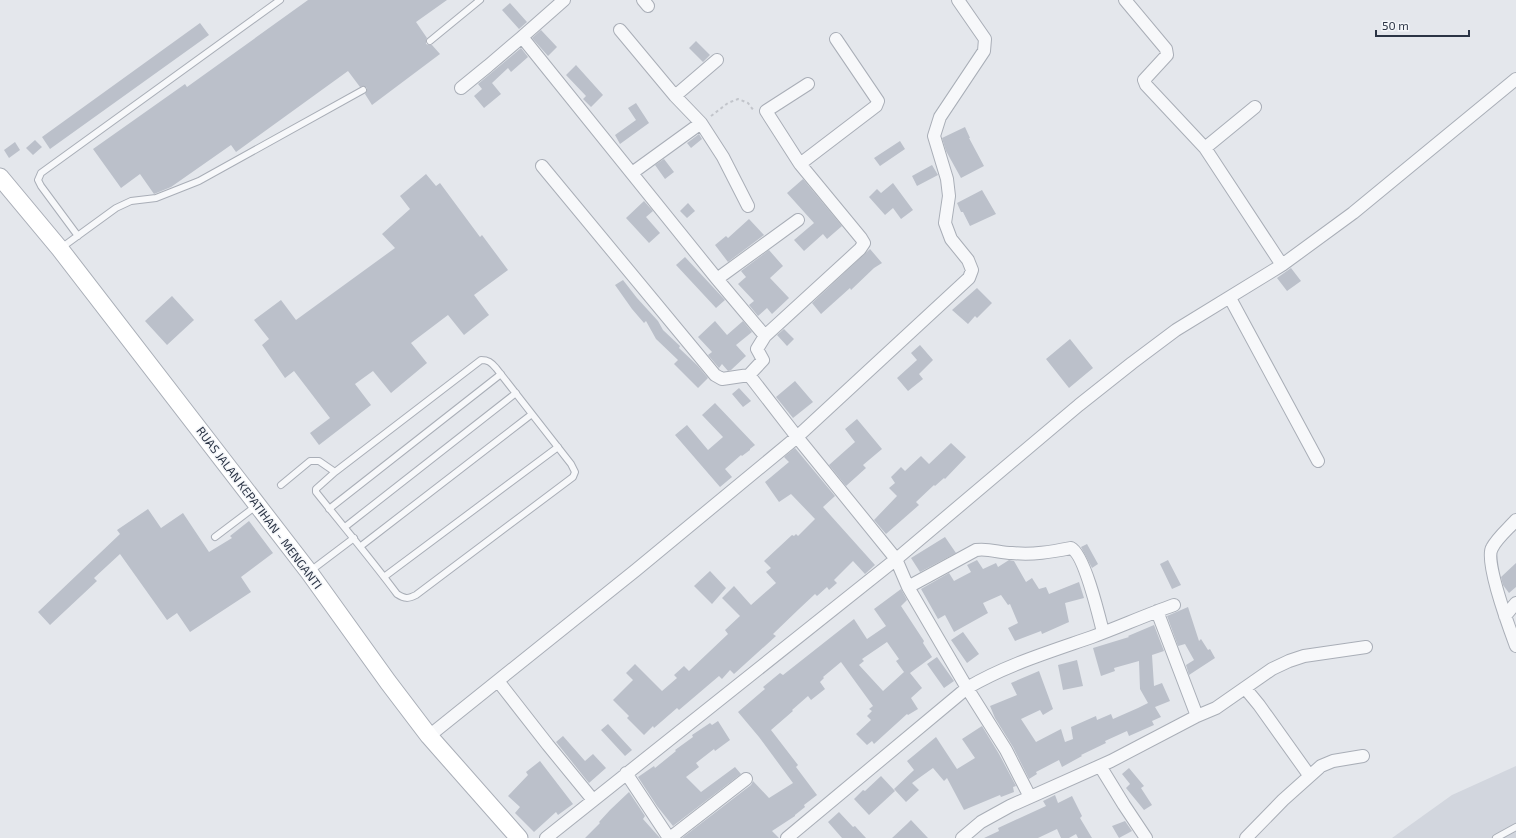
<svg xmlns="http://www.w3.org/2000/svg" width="1516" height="838" viewBox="0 0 1516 838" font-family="'Exo 2',sans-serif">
<rect width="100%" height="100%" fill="#e4e7ec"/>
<path fill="#d2d6de" d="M1516 766V838H1392L1452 795Z"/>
<path fill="#bbc0ca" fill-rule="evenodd" d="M308 0H447L416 22 427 38 426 40V44L429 45H432L440 54 372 105 365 94 367 90V88L363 86 360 87 348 71 236 152 231 145 171 187 154 194 140 174 121 188 93 149 185 84 187 87Z
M510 3 527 22 519 29 502 10Z
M200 23 209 35 50 149 42 137Z
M541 30 557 47 548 56 532 38Z
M696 41 710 55 703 62 689 48Z
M521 48 528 57 511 72 508 68 492 83 501 94 484 108 474 96 482 89 478 84Z
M576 65 603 95 591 107 583 99 586 96 566 75Z
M636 103 649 123 620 144 615 135 636 120 628 108Z
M965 127 970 138H969L984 166 961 178 946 151 942 138Z
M699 134 702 139 691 148 687 143Z
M35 140 42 147 33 155 26 148Z
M900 141 905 149 880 166 874 158Z
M15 142 20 150 9 158 4 150Z
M664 159 674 172 665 179 655 165Z
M932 165 938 175 917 186 912 176Z
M426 174 436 186 440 183 480 237 482 235 508 270 474 295 489 315 464 335 448 315 411 343 427 363 391 393 373 371 355 384 371 405 319 445 310 433 330 418 294 371 285 378 262 345 269 339 254 320 281 300 296 320 395 248 382 234 410 209 400 196Z
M803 179 842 226 827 239 823 234 804 251 794 240 814 223 787 193Z
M893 183 913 210 901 219 893 208 885 215 869 197 877 189 881 193Z
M982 190 996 214 970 226 963 212H961L957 203Z
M644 201 653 211 646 217 660 233 649 243 626 218Z
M688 203 695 211 687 218 680 211Z
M749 219 764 235 728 262 715 245 726 236 728 238Z
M870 249 882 263 874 268 851 290 850 288 821 314 812 303Z
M769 250 783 266 770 278 789 298 772 314 767 308 758 316 749 305 754 301 738 284 746 277 741 271Z
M685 257 725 300 716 308 676 265Z
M1291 268 1301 281 1287 291 1277 278Z
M623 280 637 298 658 321 663 330 680 346 679 348 698 366 708 378 698 388 674 364 678 360 656 339 646 321 644 323 632 309 615 285Z
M977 288 992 303 977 318 975 316 968 324 952 310Z
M172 296 194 320 167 345 145 321Z
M715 321 727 335 743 321 752 332 736 345 746 356 731 370 728 371 722 364 719 368 708 355 712 352 698 337Z
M784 329 794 339 787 346 777 335Z
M1070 339 1093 368 1069 388 1046 359Z
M920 345 933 360 919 374 923 379 908 391 897 378 917 360 911 353Z
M795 381 813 402 793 418 776 397Z
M739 388 751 401 743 407 732 394Z
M715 403 755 445 750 449V450L742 456 741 455 725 469 732 477 720 487 675 435 687 425 708 450 723 437 702 415Z
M857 419 882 449 863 465 866 468 846 486 829 465 855 442 845 429Z
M951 443 966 457 945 479 944 478 935 486 934 485 916 502 919 505 886 534 874 520 897 496 889 488 895 483 891 477 901 467 905 471 921 456 929 464Z
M795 448 835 496 823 507 875 565 865 574 853 561 834 580 837 583 829 590 827 587 817 596 815 594 799 609 773 634 776 636 734 674 730 670 722 679 719 676 679 710 677 708 654 728 653 726 644 735 627 718 629 716 613 700 633 680 626 673 635 664 662 691 677 678 674 675 684 666 689 671 728 634 725 630 740 616 722 598 734 586 751 605 776 583 766 572 771 568 764 561 792 535 794 536 796 534 798 536 815 519 791 494 779 502 765 482 789 462 784 457Z
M148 509 161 528 183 513 209 552 232 538 230 536 249 521 273 553 241 577 251 592 190 632 177 613 167 620 120 554 94 578 97 581 50 625 38 612 120 534 117 530Z
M945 537 956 553 920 572 911 558Z
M1087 544 1098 564 1092 568 1081 547Z
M977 560 983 569 996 563 998 567 1009 560 1014 561 1026 582 1032 578 1039 589 1046 587 1049 594 1079 582 1084 598 1065 603 1069 622 1042 634 1041 631 1015 641 1008 628 1018 623 1010 604 1008 605 1001 595 983 603 988 613 954 632 945 615 938 619 921 589 949 573 954 581 971 572 967 565Z
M1168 560 1181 585 1172 589 1160 564Z
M1516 563V587L1509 593 1503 585 1501 577Z
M710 571 726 588 712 604 694 586Z
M901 589 907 600 901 606 924 641 923 643 932 657 910 673 922 688 911 698 918 709 908 715 907 714 874 744 872 741 867 745 856 734 871 720 867 716 872 711 869 709 873 706 841 662 823 677 824 678 820 682 825 689 811 700 808 696 792 710 793 711 771 730 798 765 796 767 817 795 804 805 805 807 795 815V816L772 831 779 838H682L751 785 753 781 769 798 793 783 759 737 738 712 765 689 763 687 780 673 783 675 854 619 867 639 886 626 874 609ZM887 642 899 659 896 661 904 672 883 691 859 665 864 661 862 659Z
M1188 607 1199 641 1201 639 1208 650 1210 649 1215 658 1189 675 1186 665 1194 660 1185 644 1178 646 1167 616Z
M1154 625 1164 651 1152 655 1154 686 1162 683 1170 701 1155 707 1161 717 1152 721 1154 725 1129 736 1127 731 1105 741 1106 743 1081 755 1082 756 1062 767 1059 760 1036 772 1037 774 1029 779 1013 747 995 718 990 706 1017 695 1011 683 1039 671 1053 709 1043 715 1040 710 1021 719 1036 742 1061 729 1065 742 1073 739 1071 727 1096 716 1097 720 1111 714 1113 719 1138 708 1148 703 1140 689 1139 661 1114 668 1115 671 1101 676 1093 648 1129 637 1128 636Z
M963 632 979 654 967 663 951 640Z
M937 657 954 681 944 688 927 664Z
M1077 660 1083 686 1063 690 1058 665Z
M718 721 730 740 715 751 714 749 696 763 699 767 686 777 701 792 735 767 741 774 673 826 657 806 638 777 654 766 655 768 676 751 675 750 693 737 692 735 710 723 712 725Z
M608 724 632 750 625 756 601 730Z
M982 726 999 754 1016 786 1013 787 1014 792 1001 797 1000 795 964 810 947 778 944 781 933 768 912 783 919 790 906 802 894 789 914 770 907 761 936 737 957 769 975 758 962 739Z
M563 736 585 761 593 754 606 768 589 783 556 742Z
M540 761 573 804 558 815 556 812 534 832 515 813 520 807 508 796 528 775 526 772Z
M1129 768 1144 786 1141 788 1152 805 1144 810 1126 788 1130 784 1122 774Z
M881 776 895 791 869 815 854 799 863 790 865 791Z
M629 792 645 816 643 819 660 838H585L600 823 599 822 610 810Z
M1055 795 1058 803 1072 796 1082 816 1080 818 1092 838H1078L1076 834 1069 838H1061L1057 829 1038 838H984L999 831 998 828 1046 806 1043 801Z
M839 812 853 827 855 826 866 838H842L828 822Z
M911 820 928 838H892L907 824Z
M1125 821 1132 831 1119 838 1112 826Z"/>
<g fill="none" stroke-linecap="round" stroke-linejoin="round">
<defs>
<path id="lane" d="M430 41 480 0
M78 236 41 186 38 180 41 173 280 0
M61 248 116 208 131 201 156 198 199 181 363 90
M481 360C488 360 491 362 496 368L571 464 575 472 573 477 416 595C408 599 405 599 397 594 371 559 343 526 316 492V489L335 472Z
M281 485 310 461H319L335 472
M329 509 501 374
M345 527 516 393
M215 537 256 506
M361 546 532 414
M309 572 354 538
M384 577 558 447
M1496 838 1516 827"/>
<path id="street" d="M643 0 648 6
M1125 0 1166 49 1167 55 1144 80 1146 85 1205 148 1282 265
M620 30 675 96 701 123 723 157 748 206
M522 37 564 0
M461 88 488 66 522 37 717 279 765 336
M675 96 717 60
M1205 148 1255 107
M800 164 876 106 878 101 836 39
M542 166 715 375 722 379 749 375 763 360 757 349 765 336 860 249 864 243 861 238 800 164 766 111 808 84
M632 173 701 123
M717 279 798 220
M1230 298 1318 461
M749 375 797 437 896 559 908 587 976 550C989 548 1000 553 1012 553 1033 555 1051 552 1071 548 1084 554 1099 616 1103 632
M1516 520C1508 529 1497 538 1492 548 1484 561 1510 630 1516 646
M908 587 967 688 1006 750 1030 797
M1505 616 1516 603
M498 681 548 745 593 800
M1245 688 1259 705 1309 775
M1197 716 1216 708 1272 669 1289 661 1304 656 1366 647
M429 736 636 570 797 437 969 278 972 270 968 260 951 239 945 223 949 196 947 179 934 136 940 117 984 51 985 39 958 0
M1100 766 1124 805 1146 838
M626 773 669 838
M546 838 900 556 1079 405 1132 363 1176 330 1282 265 1353 213 1516 79
M670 838 746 779
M787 838 967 688C1006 665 1049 652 1092 637 1119 627 1146 615 1174 605
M962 838 981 822 1010 806 1111 761 1197 716 1157 611
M1246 838 1283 800 1321 766 1333 761 1363 756"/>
<path id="secondary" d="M0 177 60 249 309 572 388 682 429 736 519 838"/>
</defs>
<use href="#lane" stroke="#a9aeb7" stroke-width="8"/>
<use href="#street" stroke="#a9aeb7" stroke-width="14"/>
<use href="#secondary" stroke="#a9aeb7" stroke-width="19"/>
<path stroke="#c2c5cb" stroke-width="2" stroke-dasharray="3 3" stroke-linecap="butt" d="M711 116 728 103 738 99 748 103 754 111"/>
<use href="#lane" stroke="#f7f8fa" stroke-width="6"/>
<use href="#street" stroke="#f7f8fa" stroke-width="12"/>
<use href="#secondary" stroke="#fff" stroke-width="17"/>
</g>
<g text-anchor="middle" stroke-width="3" stroke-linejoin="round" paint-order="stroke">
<g font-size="12" fill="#2b3445" stroke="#f4f6f9">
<text transform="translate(259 508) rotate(53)" y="4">RUAS JALAN KEPATIHAN - MENGANTI</text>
</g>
</g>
<path d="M1376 30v6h93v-6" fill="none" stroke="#2b3445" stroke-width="2"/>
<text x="1382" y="30" font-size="12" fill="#2b3445" stroke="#f4f6f9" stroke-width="3" paint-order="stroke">50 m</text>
</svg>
